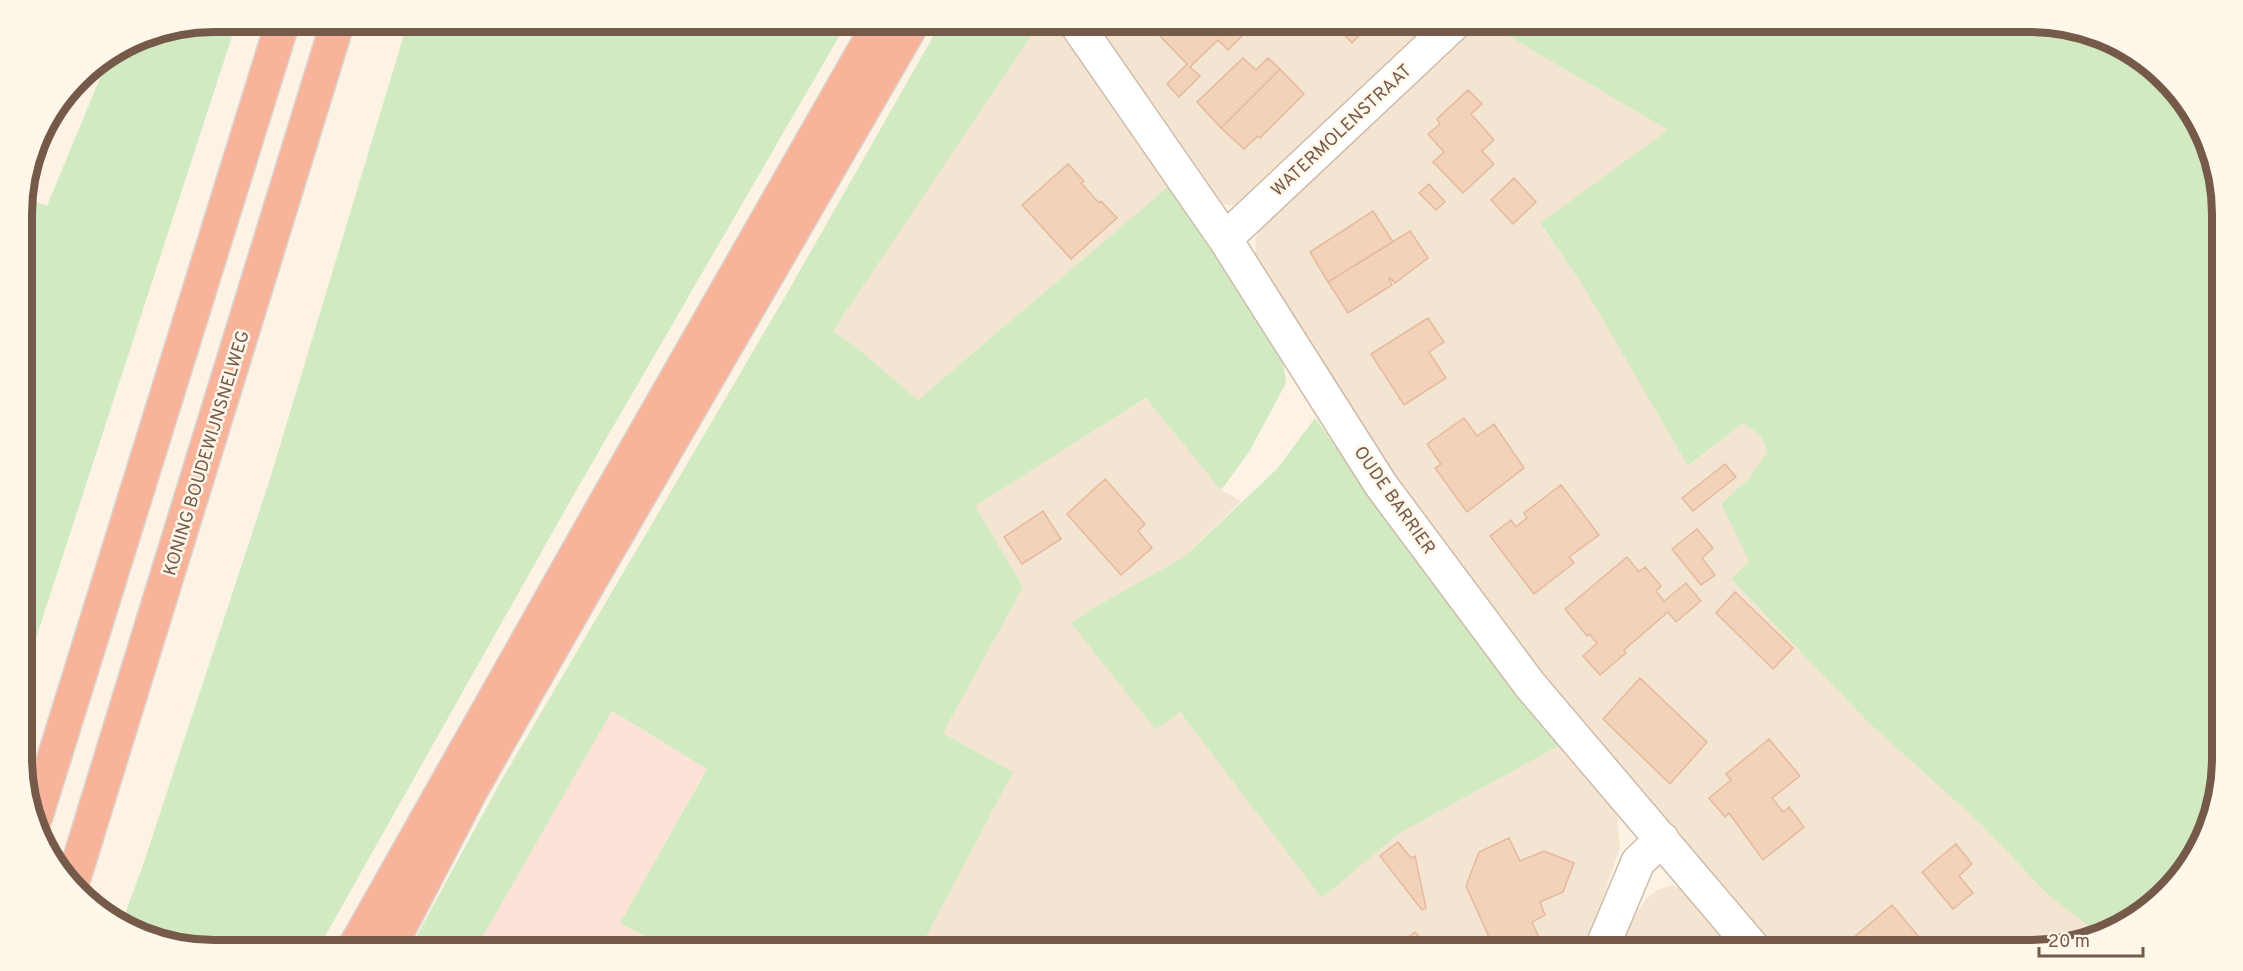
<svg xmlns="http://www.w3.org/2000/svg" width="2243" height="971" viewBox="0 0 2243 971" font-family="Overpass,sans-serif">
<rect width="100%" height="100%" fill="#fcf3e4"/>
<path fill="#f4e5d2" d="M1041 21H1056L1169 186 918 400 856 347 833 331Z
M1095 21H1440L1239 208 1223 204Z
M1468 21H1483L1668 130 1540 224 1585 289 1689 466 1743 423 1762 437 1767 452 1749 478 1721 504 1749 561 1731 579 1868 722 1983 826 2048 895 2101 935 2092 940 2042 950H1772L1543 673 1445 550 1382 460 1255 256 1256 237 1259 229Z
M1147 398 1221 490 1241 501 1184 557 1095 607 1156 730 1180 712 1322 897 1398 834 1562 744 1617 814 1620 847 1586 950H919L1013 772 943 733 1023 587 974 506Z
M1673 885 1695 897 1737 950H1619L1629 923 1646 899 1657 890Z"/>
<path fill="#fde3d7" d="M611 711 707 768 620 923 672 950H475Z"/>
<path fill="#d1eac2" d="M213 21H237L22 681V197L47 206 110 54 140 35Z
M408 21H848L573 496 324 938V950H213L140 936 122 922 142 868 270 479Z
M942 21H1041L833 331 856 347 918 400 1169 186 1282 354 1286 383 1249 452 1221 490 1146 398 975 506 1023 587 943 733 1013 772 919 950H672L620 923 707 769 612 711 475 950H409L501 781 782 302Z
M1483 21H2030L2103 35 2183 96 2220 188 2222 758 2208 831 2147 911 2101 935 2048 895 1983 826 1868 722 1731 579 1749 561 1721 504 1749 478 1767 452 1762 437 1743 423 1688 466 1585 289 1540 223 1668 130Z
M1315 418 1472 637 1562 744 1398 834 1322 898 1180 712 1156 730 1071 623 1095 607 1184 557 1277 469Z"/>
<path fill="#f2d2bb" stroke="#e5b99b" stroke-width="1.5" d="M1155 21H1242L1250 28 1228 50 1218 40 1190 67 1200 76 1179 97 1167 84 1187 64 1160 36 1161 34 1152 25Z
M1331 21H1373L1352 43Z
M1243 58 1256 70 1268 58 1280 69 1221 128 1197 102Z
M1280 69 1304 94 1260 138 1258 136 1244 149 1221 128Z
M1468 90 1482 104 1471 114 1494 140 1482 151 1494 164 1463 193 1433 162 1444 152 1428 134 1440 124 1437 119Z
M1068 164 1084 181 1081 183 1099 203 1101 201 1117 218 1071 259 1022 205Z
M1514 178 1536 202 1513 224 1491 200Z
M1429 184 1445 202 1436 210 1419 193Z
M1373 211 1393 242 1328 282 1310 252Z
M1410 231 1428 258 1395 283 1390 278 1389 279 1392 285 1348 313 1328 282Z
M1428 318 1444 342 1429 352 1446 378 1404 405 1371 354Z
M1464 418 1477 436 1494 424 1524 468 1467 512 1435 468 1441 464 1427 444Z
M1725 464 1736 477 1693 511 1682 498Z
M1105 479 1145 524 1138 531 1152 548 1121 575 1067 514Z
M1561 485 1599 535 1569 557 1574 563 1534 594 1490 536 1511 520 1516 527 1527 518 1524 513Z
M1043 511 1061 539 1022 564 1004 537Z
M1697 529 1713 548 1702 558 1715 575 1701 585 1672 549Z
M1627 557 1639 572 1645 567 1661 586 1656 591 1664 601 1686 583 1701 601 1676 622 1668 612 1624 650 1626 653 1600 675 1583 656 1597 643 1589 634 1587 636 1565 609Z
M1735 592 1793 648 1773 669 1716 613Z
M1640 678 1707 742 1670 784 1603 719Z
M1769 739 1800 776 1772 798 1783 812 1789 807 1804 827 1763 860 1729 813 1725 817 1709 798 1731 780 1726 774Z
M1509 838 1520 861 1544 851 1574 863 1563 892 1540 902 1545 915 1532 922 1542 944 1531 950H1479L1476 943 1489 937 1466 886 1479 852Z
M1398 842 1411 858 1415 856 1426 908 1422 910 1380 856Z
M1956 844 1972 864 1959 876 1973 893 1953 909 1922 872Z
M1892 905 1930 950H1850L1846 944Z
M1415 932 1430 950H1392Z"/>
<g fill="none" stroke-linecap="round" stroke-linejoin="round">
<defs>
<path id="minor" d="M1074 21 1225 239 1381 485 1530 685 1755 950
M1225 239 1457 21
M1601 950 1638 862 1662 839"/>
<path id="motorway" d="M36 816 283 21
M72 884 338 21
M353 950 606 502 881 21
M388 950 471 790 591 579 914 21"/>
</defs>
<use href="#minor" stroke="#cebbaa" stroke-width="36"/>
<use href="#motorway" stroke="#dbd4d0" stroke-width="36"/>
<use href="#minor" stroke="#fff" stroke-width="33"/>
<use href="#motorway" stroke="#f8b49a" stroke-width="33"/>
</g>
<g text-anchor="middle" stroke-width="5" stroke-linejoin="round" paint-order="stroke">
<g font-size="18" fill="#755a49" stroke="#fff7ea">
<text transform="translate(1341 130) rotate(-43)" y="6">WATERMOLENSTRAAT</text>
<text transform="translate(206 453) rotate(-73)" y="6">KONING BOUDEWIJNSNELWEG</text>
<text transform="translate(1395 500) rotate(55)" y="6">OUDE BARRIER</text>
</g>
</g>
<path d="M0 0H2243V971H0ZM214 32H2030A182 182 0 0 1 2212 214V758A182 182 0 0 1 2030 940H214A182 182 0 0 1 32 758V214A182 182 0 0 1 214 32Z" fill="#fff7ea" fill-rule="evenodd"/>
<path fill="none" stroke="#755a49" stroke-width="8" d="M214 32H2030A182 182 0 0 1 2212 214V758A182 182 0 0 1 2030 940H214A182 182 0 0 1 32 758V214A182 182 0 0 1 214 32Z"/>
<path d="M2039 947v9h104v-9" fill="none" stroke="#755a49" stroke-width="3"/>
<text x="2048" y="947" font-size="18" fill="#755a49" stroke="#fff7ea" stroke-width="4.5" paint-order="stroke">20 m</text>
</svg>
